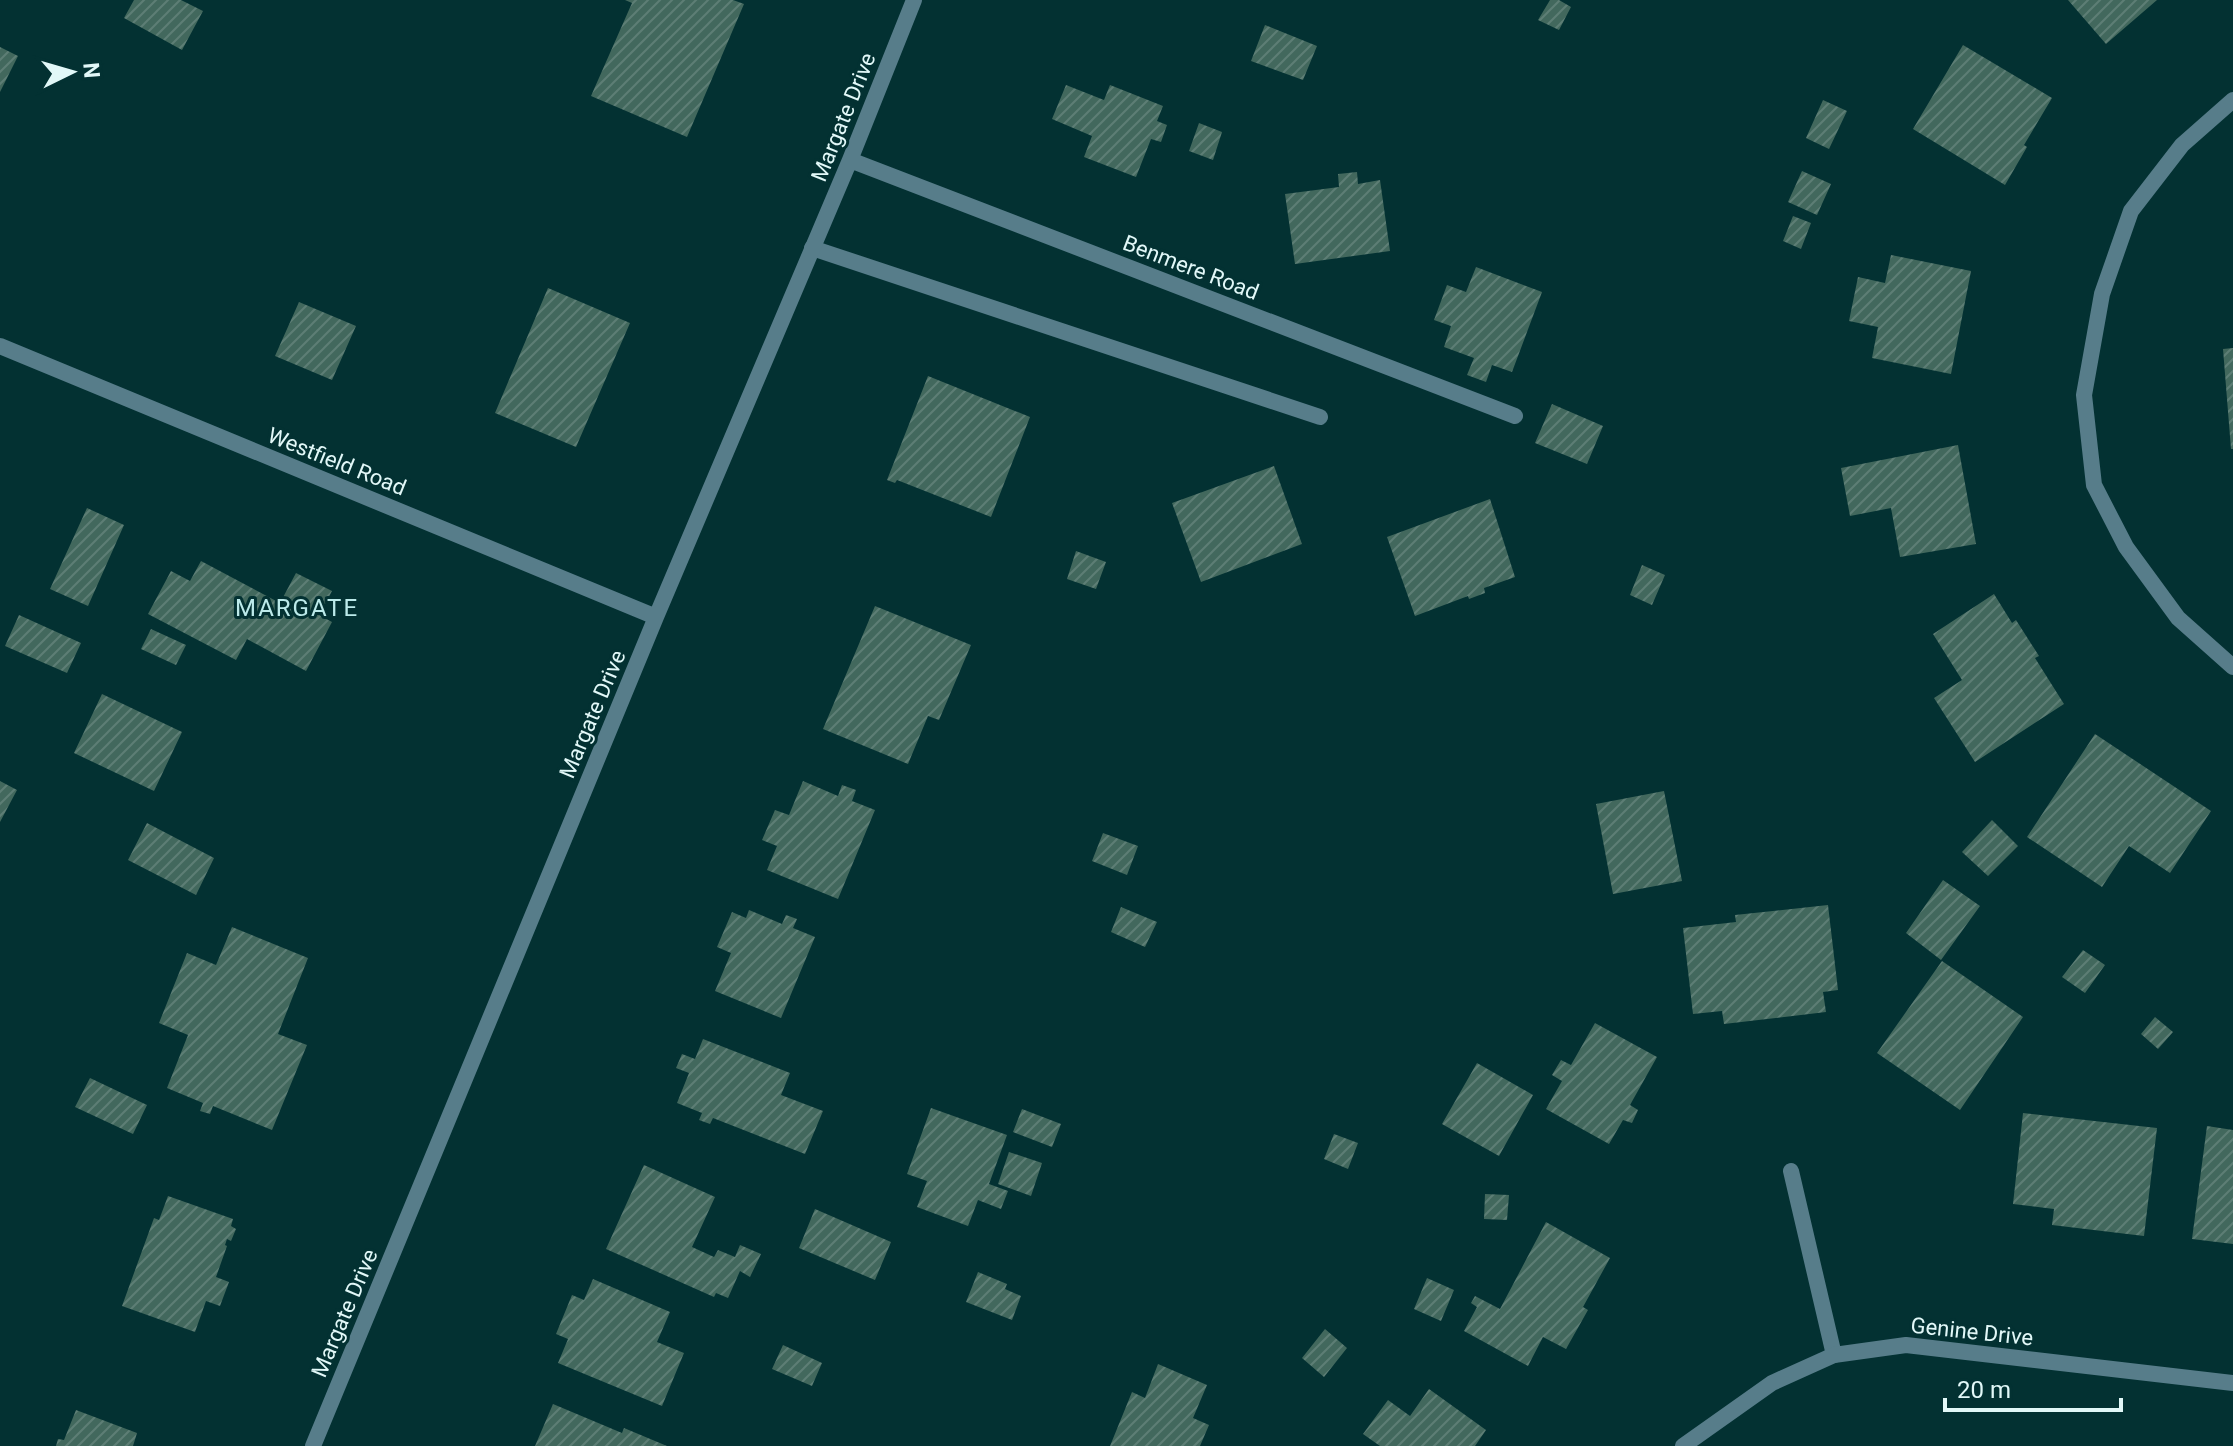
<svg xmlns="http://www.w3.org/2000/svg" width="2233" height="1446" viewBox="0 0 2233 1446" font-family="Roboto,sans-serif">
<defs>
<pattern id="building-hatch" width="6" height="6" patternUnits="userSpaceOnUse" patternTransform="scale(2)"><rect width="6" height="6" fill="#42685d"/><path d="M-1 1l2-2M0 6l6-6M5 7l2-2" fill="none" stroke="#5d7e75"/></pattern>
</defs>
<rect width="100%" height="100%" fill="#033132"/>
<path fill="url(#building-hatch)" d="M134 0H181L203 11 182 50 124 18Z
M625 0H733L744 4 687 137 591 96 632 3Z
M1550 0H1559L1571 7 1559 30 1538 20Z
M2068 0H2157L2106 44Z
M1265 25 1317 46 1303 80 1251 61Z
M1963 45 2052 98 2024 145 2027 147 2005 185 1913 129Z
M0 47 18 56 0 92Z
M1066 85 1104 100 1110 85 1163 106 1157 121 1167 125 1161 142 1151 139 1136 177 1084 157 1092 136 1052 119Z
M1823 100 1847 111 1829 149 1806 138Z
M1199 123 1222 132 1213 160 1189 151Z
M1802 171 1831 184 1817 215 1788 202Z
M1357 172 1358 184 1380 180 1390 251 1295 264 1285 194 1339 187 1338 174Z
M1793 216 1811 223 1801 249 1783 241Z
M1891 255 1971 271 1951 374 1872 358 1878 327 1849 321 1858 277 1885 283Z
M1476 267 1542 292 1512 372 1492 365 1486 382 1467 375 1474 358 1444 347 1451 326 1434 320 1447 285 1466 292Z
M548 288 630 323 576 447 495 413Z
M299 302 356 326 332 380 275 356Z
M2233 348V449H2231L2223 349Z
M928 376 1030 417 991 517 897 480 895 483 887 480Z
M1552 404 1603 426 1587 464 1535 443Z
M1958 445 1976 544 1900 557 1891 508 1850 516 1841 468Z
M1274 466 1302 544 1201 582 1172 503Z
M1490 499 1515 577 1484 588 1485 593 1469 599 1468 596 1415 616 1387 537Z
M87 508 124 525 88 606 50 589Z
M1076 551 1106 562 1096 589 1067 579Z
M201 561 280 603 296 573 332 591 319 615 332 622 306 671 247 639 236 660 148 614 171 571 190 581Z
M1642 565 1665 575 1652 605 1630 595Z
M1994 594 2012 623 2016 620 2039 656 2035 658 2064 704 1975 762 1934 698 1962 680 1933 634Z
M875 606 971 645 939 720 928 716 908 764 823 729Z
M19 615 81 643 67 673 5 646Z
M151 629 186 645 176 665 141 649Z
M102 694 182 732 154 791 74 753Z
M2095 734 2211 811 2170 873 2129 846 2102 887 2027 837Z
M0 781 17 790 0 822Z
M803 781 838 796 842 785 856 790 852 801 875 810 838 899 767 870 777 846 762 840 775 810 789 815Z
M1664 791 1682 881 1613 894 1596 804Z
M1992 820 2018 846 1988 876 1962 852Z
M147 823 214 858 196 895 128 860Z
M1103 833 1138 846 1127 875 1092 861Z
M1943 880 1980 906 1941 960 1906 933Z
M1828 905 1838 990 1823 992 1826 1012 1724 1024 1722 1011 1693 1014 1683 928 1736 922 1735 915Z
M1121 907 1157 922 1145 947 1111 932Z
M749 910 782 924 786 915 797 919 793 928 815 937 781 1018 715 991 731 953 717 947 732 912 746 918Z
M232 927 308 958 278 1034 307 1045 272 1130 213 1106 210 1114 200 1111 203 1103 167 1088 188 1035 159 1023 187 953 216 965Z
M2083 950 2105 965 2085 993 2062 977Z
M1942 961 2023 1017 1960 1110 1877 1053Z
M2155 1017 2173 1032 2158 1049 2141 1034Z
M1595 1023 1657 1057 1630 1105 1638 1110 1632 1123 1623 1120 1609 1144 1546 1109 1562 1081 1552 1075 1561 1060 1571 1065Z
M703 1039 790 1073 781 1095 823 1111 805 1154 713 1118 710 1124 699 1120 702 1113 677 1103 689 1073 676 1068 682 1054 695 1059Z
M1477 1063 1533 1095 1499 1156 1442 1124Z
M90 1078 147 1105 133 1134 75 1107Z
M931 1108 1007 1135 989 1184 1008 1191 1001 1209 978 1200 968 1226 917 1207 927 1181 907 1174Z
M1022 1109 1061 1124 1052 1147 1013 1132Z
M2023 1113 2157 1128 2144 1236 2052 1225 2054 1209 2013 1204Z
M2207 1126 2233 1130V1244L2192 1239Z
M1334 1134 1358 1143 1348 1169 1324 1159Z
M1009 1152 1042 1163 1031 1196 998 1184Z
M644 1165 715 1197 692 1247 714 1257 718 1250 735 1257 740 1245 761 1254 750 1277 740 1271 728 1298 716 1293 714 1297 606 1249Z
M1485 1194 1509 1195 1507 1220 1484 1219Z
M168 1196 233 1219 231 1226 236 1229 231 1241 227 1239 225 1245 227 1246 216 1277 229 1282 220 1306 206 1301 195 1332 122 1306 154 1218 159 1220Z
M815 1209 891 1242 875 1280 799 1248Z
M1546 1222 1610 1258 1583 1307 1588 1310 1566 1349 1543 1337 1528 1366 1464 1331 1477 1307 1471 1303 1475 1296 1500 1309Z
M978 1272 1007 1284 1005 1289 1021 1296 1012 1320 966 1302Z
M1427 1278 1454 1290 1441 1321 1414 1309Z
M593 1279 670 1312 657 1342 684 1353 662 1406 558 1363 568 1339 556 1334 572 1295 584 1300Z
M1325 1329 1347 1348 1324 1377 1302 1358Z
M783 1345 822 1363 812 1386 772 1369Z
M1158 1364 1207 1385 1193 1418 1209 1425 1200 1446H1110L1132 1392 1145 1398Z
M1429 1389 1486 1430 1475 1446H1380L1363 1434 1388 1400 1410 1416Z
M553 1404 622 1433 624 1428 667 1446H535Z
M76 1410 137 1433 133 1446H56L58 1439 64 1440Z"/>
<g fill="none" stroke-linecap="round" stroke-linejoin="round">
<path stroke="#577d8a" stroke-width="16" d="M812 248 1320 417
M1791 1171 1834 1355"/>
<path stroke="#577d8a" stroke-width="16" d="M2233 100 2182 145 2131 211 2102 294 2084 395 2094 485 2126 547 2178 618 2233 667
M850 160 1515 416
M0 346 656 617
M313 1446 656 617 850 160 914 0
M1683 1446 1772 1383 1834 1355 1906 1345 2233 1383"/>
</g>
<g text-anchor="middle" stroke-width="6" stroke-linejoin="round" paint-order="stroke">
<g font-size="22" fill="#e2f8f8" stroke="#033132">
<text transform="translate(843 117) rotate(-68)" y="8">Margate Drive</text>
<text transform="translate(1191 267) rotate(21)" y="8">Benmere Road</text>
<text transform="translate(337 461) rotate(22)" y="8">Westfield Road</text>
<text transform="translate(592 714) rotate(-67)" y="8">Margate Drive</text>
<text transform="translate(344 1313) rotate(-67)" y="8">Margate Drive</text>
<text transform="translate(1972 1331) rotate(6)" y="8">Genine Drive</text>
</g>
<g font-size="24" letter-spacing="2" fill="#bceaea" stroke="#033132">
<text x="297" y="616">MARGATE</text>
</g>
</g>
<g transform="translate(72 72) rotate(85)" stroke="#033132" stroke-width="6" paint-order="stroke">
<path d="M0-6L14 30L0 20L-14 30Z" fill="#e2f8f8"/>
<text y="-12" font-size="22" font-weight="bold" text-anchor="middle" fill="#e2f8f8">N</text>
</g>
<path d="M1945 1398v12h176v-12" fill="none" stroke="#e2f8f8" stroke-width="4"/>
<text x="1957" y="1398" font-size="24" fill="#e2f8f8" stroke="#033132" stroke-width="6" paint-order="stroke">20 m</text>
</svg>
